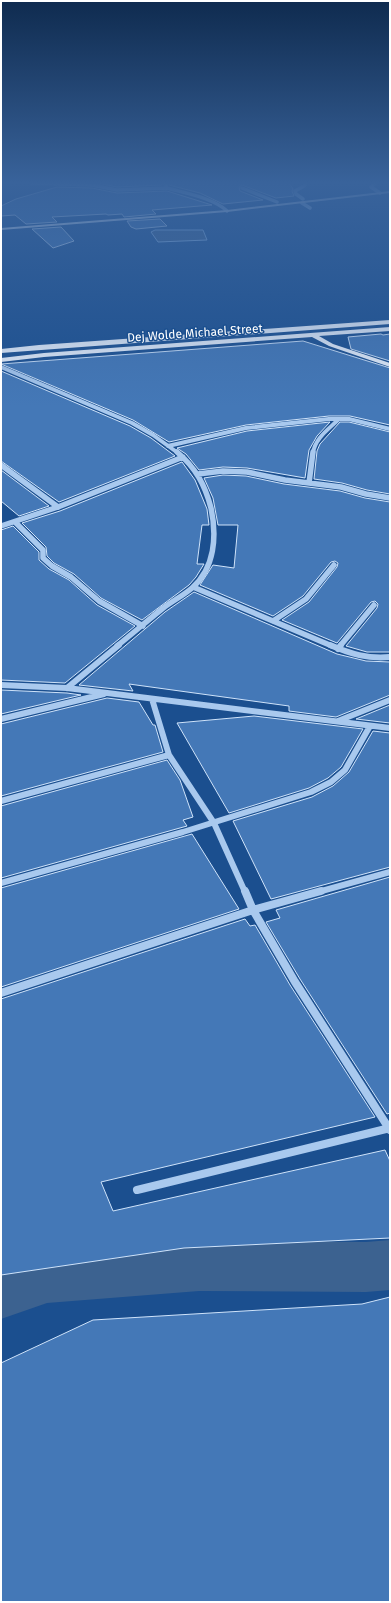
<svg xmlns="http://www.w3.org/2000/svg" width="391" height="1603" viewBox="0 0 391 1603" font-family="'Fira Sans',sans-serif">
<rect width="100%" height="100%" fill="#1b4f8f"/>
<path fill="#3c6290" stroke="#9cc4f0" d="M155 230H203L207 240 158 242 151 232Z"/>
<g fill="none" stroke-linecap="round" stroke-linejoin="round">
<path fill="#3c6290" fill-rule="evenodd" d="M390 1240V1290L366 1292 199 1291 47 1303 1 1319V1267L47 1251 199 1241 366 1242Z"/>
</g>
<path fill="#4478b7" stroke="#cfe3fa" d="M77 181H163L162 185 117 187 93 182Z
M169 181H288L293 189 292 191 294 196 276 198 242 185 239 187 240 191 263 200 223 204 200 193 169 185Z
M57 187 92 188 117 193 167 191 212 205 152 210 156 214 124 217 122 214 108 215 106 214 52 217 57 222 26 224 15 215 1 216V206L16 199Z
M160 219 167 226 136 229 131 227 127 221Z
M61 227 74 241 53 248 32 229Z
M381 334 383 335 390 334V361L351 349 348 337Z
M303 341 390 368V425L350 416H329L246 425 169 442 133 420 1 364Z
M1 371 130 426 151 438 175 456 59 502 1 461Z
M330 422 317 436 309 450 305 478 247 468 223 467 199 470 186 454 177 448 247 431Z
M340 422H349L390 432V494L367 490 342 483 314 479 317 451 320 444Z
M182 462 195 480 207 509 209 525H202L197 564H204L196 577 189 585 142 620 101 598 74 574 54 563 47 556 46 547 22 523 60 511Z
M1 470 49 506 19 516 1 501Z
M223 475 246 476 284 484 340 491 365 498 390 502V652H367L346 646 377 608 378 604 375 601 371 602 337 643 282 620 309 602 337 567 338 563 335 561 331 562 303 596 273 616 200 585 213 565 234 568 238 525H218L213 498 204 478Z
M13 526 39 552V560L49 569 69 580 97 605 135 626 65 683 1 680V530Z
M194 592 337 654 366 661 390 662V695L336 717 289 711V706L129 684 133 691 79 685 165 612Z
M1 690 67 693 81 695 1 714Z
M107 698 139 702 153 725H155L163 752 1 796V724Z
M390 705V723L356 719Z
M254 716 363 729 341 767 328 778 309 788 229 813 177 723Z
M373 731 390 733V867L271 899 233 821 312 797 333 786 349 772Z
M167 760 180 780 193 817 183 820 187 826 1 878V806Z
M192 834 239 909 1 987V888Z
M390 877V1113L387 1114 300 979 266 922 280 918 276 910Z
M245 919 250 926 255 925 290 985 375 1117 101 1182 113 1211 385 1150 390 1161V1238L184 1248 1 1275V999Z
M390 1297V1602H1V1363L93 1320 362 1304Z"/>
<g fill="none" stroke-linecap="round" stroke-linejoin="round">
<path stroke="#a9c9ee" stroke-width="3.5" d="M27 181 33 183 92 185 117 190 167 188
M166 181 165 184 167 188C185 193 214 198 227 211
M377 181 371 187 380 193
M1 182 4 181
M242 188 277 202
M303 199 296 194 295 191 304 186 308 181
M302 203 310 208"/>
<path stroke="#a9c9ee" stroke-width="4" d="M1 367 132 423 153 435 178 453
M168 446 246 428 329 419H349L390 429
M313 453C315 438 329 429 339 419"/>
<path stroke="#a9c9ee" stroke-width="5.5" d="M1 465 58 507
M198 474 223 471 247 472 285 480 341 487 366 494 390 498
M309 483 313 452
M15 522 43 550V558L52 566 71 577 99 601 143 626
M1 526 58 507 183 457
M193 587 332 646
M273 621 306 599 334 565
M117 646C132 634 147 621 162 609 172 601 183 596 192 588 215 568 217 536 211 508 205 485 196 468 177 452
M340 646 374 605"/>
<path stroke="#a9c9ee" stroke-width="6" d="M330 645C351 654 367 659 390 657
M338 649 341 645
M1 685 67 688 390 728
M67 688 119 645
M152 699 169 755 214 823 245 892
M1 719 104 694
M338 721 390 700
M1 801 169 755
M1 883 183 832 311 792 331 782 345 770 370 726
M318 892 390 872"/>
<path stroke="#a9c9ee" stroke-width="8" d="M245 891 253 910 295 982 390 1130
M1 993 253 910 321 891
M137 1190 390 1128"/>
<path fill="#f0f6ff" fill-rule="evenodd" d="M390 191V193L227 212 1 230V228L227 210Z
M390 320V324L1 353V349L39 345Z
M390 327V331L319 336 333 344 390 363V367L329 346 312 337 44 357 1 362V358L44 353Z"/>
</g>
<linearGradient id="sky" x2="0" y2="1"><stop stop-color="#0f2b4f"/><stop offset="0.45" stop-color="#39639b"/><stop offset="1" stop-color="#39639b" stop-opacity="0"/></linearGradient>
<rect width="391" height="406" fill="url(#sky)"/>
<g text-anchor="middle" stroke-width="3" stroke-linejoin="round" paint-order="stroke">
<g font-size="12" fill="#fff" stroke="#1b4f8f">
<text transform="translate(195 333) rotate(-4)" y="4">Dej Wolde Michael Street</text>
</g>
</g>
<rect width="391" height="1603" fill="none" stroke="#ffffff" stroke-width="4"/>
</svg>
